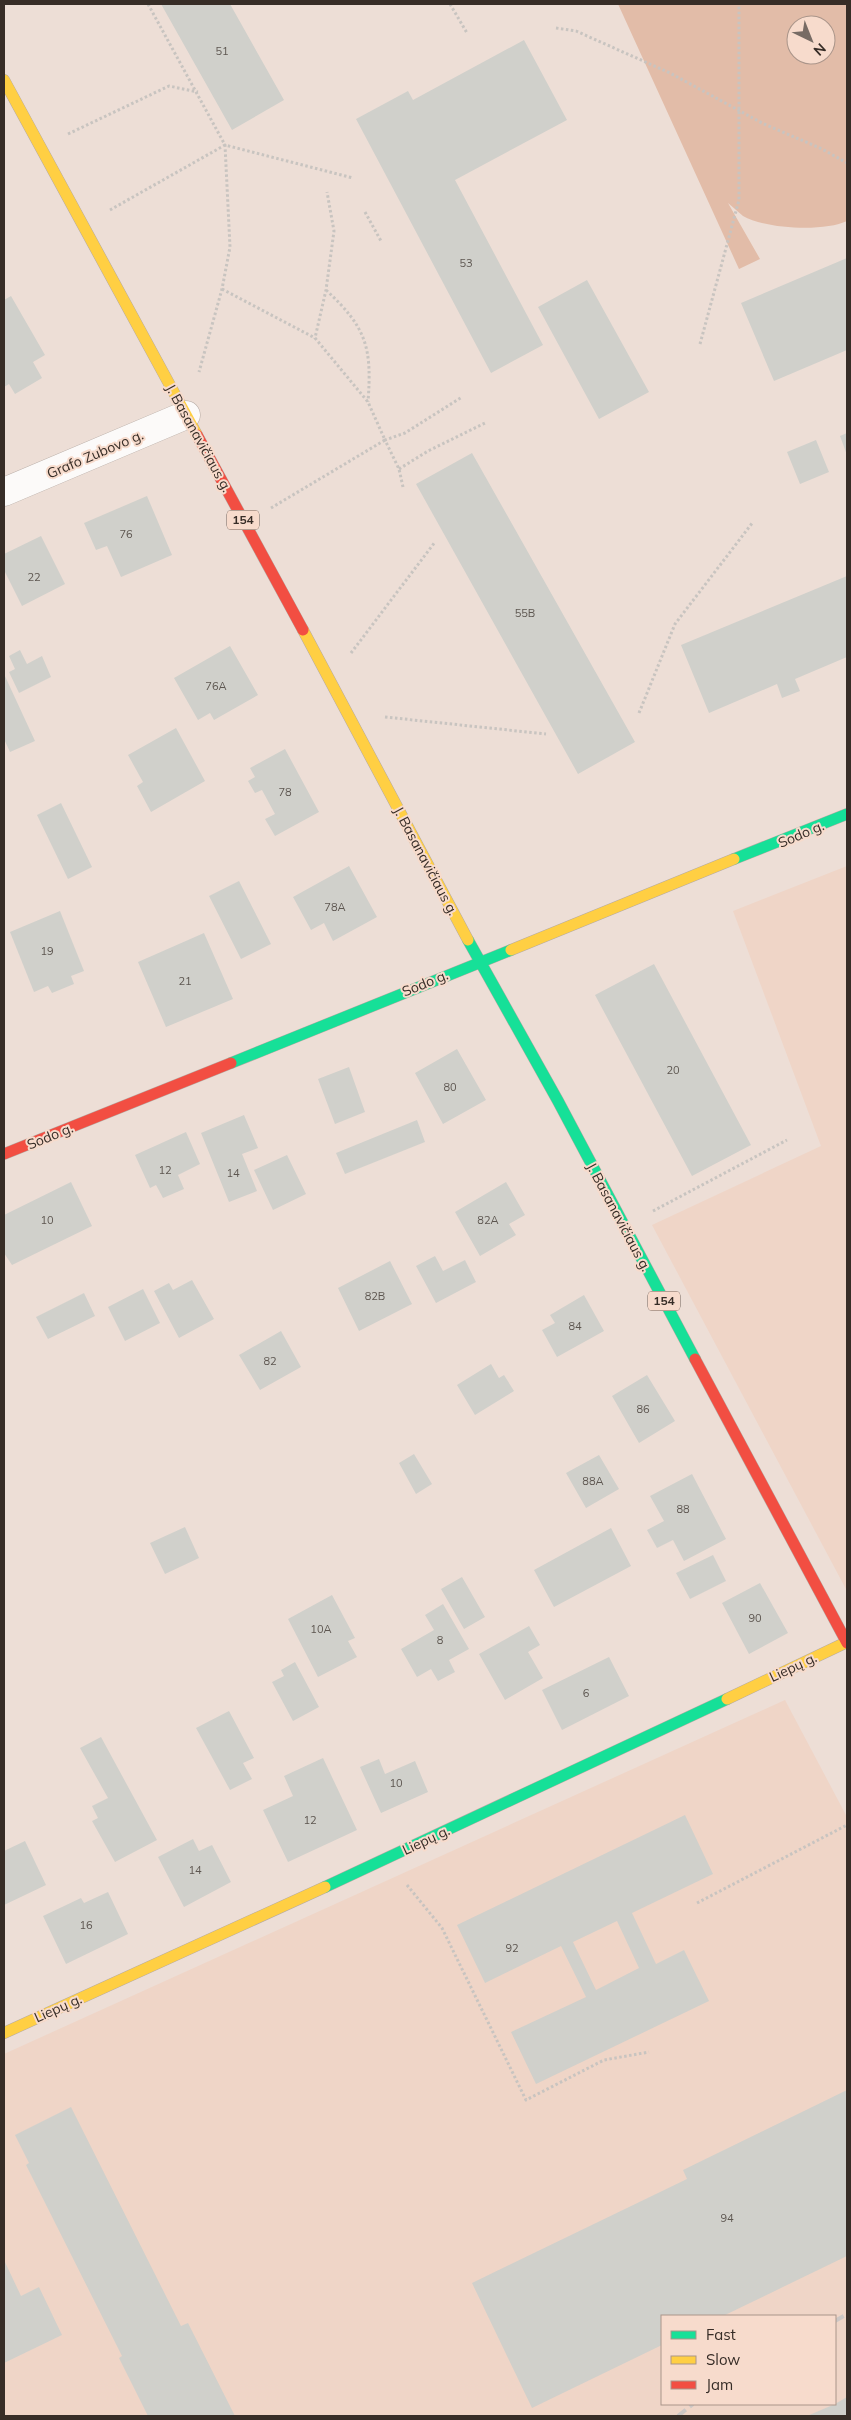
<svg xmlns="http://www.w3.org/2000/svg" width="851" height="2420" viewBox="0 0 851 2420" font-family="Mulish,sans-serif">
<rect width="100%" height="100%" fill="#edded6"/>
<path fill="#efd5c7" fill-rule="evenodd" d="M847 866V1591L652 1225 821 1146 733 911Z
M785 1700 847 1817V2416H4V2054ZM662 2316H835V2404H662Z"/>
<path fill="#e2bca8" fill-rule="evenodd" d="M618 4H847V221C824 232 766 229 743 216 738 212 733 207 728 203L760 259 739 269ZM796 25H826V55H796Z"/>
<path fill="#d0d0cb" fill-rule="evenodd" d="M161 4H230L284 100 232 130Z
M524 40 567 120 455 180 543 345 491 373 356 119 408 91 413 100Z
M847 258V350L774 381 741 303Z
M587 280 649 392 599 419 538 307Z
M11 296 45 355 33 362 42 378 15 394 9 384 4 387V300Z
M847 433V455L840 436Z
M816 440 829 472 800 484 787 452Z
M472 453 635 742 578 774 416 484Z
M147 496 172 555 121 577 107 546 96 550 84 523Z
M41 536 65 584 22 606 4 570V554Z
M847 576V657L795 679 800 691 782 698 777 684 709 713 681 645Z
M230 646 258 695 214 720 210 713 198 720 174 678Z
M20 650 27 664 42 656 51 677 19 693 9 672 15 669 9 656Z
M4 674 35 741 10 752 4 739Z
M176 728 205 781 151 812 137 786 143 782 128 755Z
M285 749 319 812 275 836 265 819 275 814 262 790 255 793 248 781 255 777 250 768Z
M61 803 92 867 68 879 37 815Z
M349 866 377 917 333 941 324 923 311 930 293 897Z
M239 881 271 944 241 959 209 896Z
M60 911 84 971 71 976 74 984 52 993 48 986 34 992 10 932Z
M204 933 233 999 166 1027 138 962Z
M654 964 751 1145 692 1176 595 995Z
M457 1049 486 1100 443 1124 415 1073Z
M349 1067 365 1112 335 1124 318 1079Z
M244 1115 258 1148 242 1154 257 1191 229 1202 201 1133Z
M417 1120 425 1142 345 1174 336 1153Z
M186 1132 200 1164 178 1175 184 1189 163 1198 156 1185 150 1188 135 1155Z
M287 1155 306 1194 273 1210 254 1170Z
M71 1182 92 1226 12 1265 4 1253V1215Z
M506 1182 525 1215 509 1224 516 1235 480 1256 455 1212Z
M435 1256 443 1271 465 1260 476 1282 436 1303 416 1266Z
M390 1261 412 1304 359 1331 338 1288Z
M192 1280 214 1319 179 1338 154 1291 169 1283 173 1290Z
M143 1289 160 1323 125 1341 108 1307Z
M84 1293 95 1316 48 1339 36 1317Z
M584 1295 604 1331 557 1357 542 1330 555 1323 550 1315Z
M281 1331 301 1367 260 1390 239 1355Z
M491 1364 499 1378 504 1375 514 1391 475 1415 457 1385Z
M647 1375 675 1421 639 1443 612 1396Z
M414 1454 432 1484 416 1494 399 1463Z
M599 1455 619 1489 586 1508 566 1473Z
M692 1474 726 1539 684 1561 673 1540 657 1548 647 1530 664 1521 650 1496Z
M185 1527 199 1558 165 1574 150 1543Z
M611 1528 631 1566 554 1607 534 1570Z
M713 1555 726 1581 690 1599 676 1573Z
M462 1577 485 1617 464 1629 441 1589Z
M760 1583 788 1633 749 1654 722 1603Z
M332 1595 355 1638 348 1641 357 1657 318 1677 288 1619Z
M443 1604 469 1649 449 1660 455 1672 438 1681 431 1669 417 1677 401 1649 434 1630 425 1615Z
M529 1626 540 1645 528 1652 543 1678 505 1700 479 1654Z
M609 1657 629 1696 562 1730 542 1690Z
M295 1662 319 1707 293 1721 272 1682 284 1676 281 1670Z
M229 1711 254 1758 243 1763 252 1779 230 1790 196 1728Z
M101 1737 157 1840 115 1862 92 1821 98 1818 92 1806 108 1798 80 1748Z
M323 1758 357 1830 288 1862 263 1810 293 1796 284 1776Z
M379 1759 385 1774 415 1761 428 1792 381 1813 360 1767Z
M685 1815 713 1874 632 1913 656 1964 684 1950 709 2001 536 2084 511 2032 586 1997 561 1946 485 1983 457 1925ZM617 1921 639 1968 596 1990 573 1942Z
M193 1839 199 1851 212 1845 231 1882 184 1907 158 1857Z
M25 1841 46 1885 4 1905V1851Z
M108 1892 128 1934 66 1964 43 1916 81 1898 84 1903Z
M847 2090V2256L723 2316H662V2345L532 2408 472 2283 687 2179 683 2170Z
M71 2107 181 2326 188 2323 235 2416H148L119 2358 122 2356 26 2165 29 2163 15 2135Z
M4 2260 21 2296 39 2287 62 2335 4 2363Z
M847 2397V2416H807L835 2404Z"/>
<g fill="none" stroke-linecap="round" stroke-linejoin="round">
<defs>
<path id="street" d="M4 492 186 415"/>
<path id="fast" d="M734 859 847 814
M468 940 558 1101 695 1359
M231 1063 511 950
M325 1887 727 1699"/>
<path id="slow" d="M4 80 197 435
M303 630 468 940
M511 950 734 859
M727 1699 847 1642
M4 2033 325 1887"/>
<path id="jam" d="M197 435 303 630
M4 1154 231 1063
M695 1359 847 1643"/>
</defs>
<use href="#street" stroke="#b5aaa3" stroke-width="29"/>
<use href="#fast" stroke="#b5aaa3" stroke-width="12"/>
<use href="#slow" stroke="#b5aaa3" stroke-width="12"/>
<use href="#jam" stroke="#b5aaa3" stroke-width="12"/>
<path stroke="#c8c4c0" stroke-width="3" stroke-dasharray="2.5 2.5" stroke-linecap="butt" d="M148 4 225 145 230 247 222 289 199 372
M450 4 467 33
M556 28 576 31 670 73 762 123 822 149 847 163
M68 134 169 86 198 92
M110 210 225 145 353 178
M365 212 381 241
M222 289 315 338
M326 290C367 328 372 348 368 402
M700 344 739 200V4
M399 469 428 451 485 423
M403 487 399 469 385 440 405 433 462 397
M271 508 385 440 368 402 315 338 326 290 334 231 327 192
M351 653 435 542
M639 713 675 624 753 522
M385 717 546 734
M653 1211 787 1140
M407 1885 442 1928 526 2100 604 2060 649 2052
M697 1903 847 1825"/>
<use href="#street" stroke="#fcfaf9" stroke-width="28"/>
<use href="#fast" stroke="#16e098" stroke-width="11"/>
<use href="#slow" stroke="#ffcf43" stroke-width="11"/>
<use href="#jam" stroke="#f24e42" stroke-width="11"/>
<path stroke="#ccc7c5" stroke-width="4" stroke-dasharray="10 5" stroke-linecap="butt" d="M835 2321 847 2314
M678 2416 693 2404"/>
</g>
<g text-anchor="middle" stroke-width="4" stroke-linejoin="round" paint-order="stroke">
<g font-size="11" fill="#5d5650">
<text x="222" y="55">51</text>
<text x="466" y="267">53</text>
<text x="126" y="538">76</text>
<text x="34" y="581">22</text>
<text x="525" y="617">55B</text>
<text x="216" y="690">76A</text>
<text x="285" y="796">78</text>
<text x="335" y="911">78A</text>
<text x="47" y="955">19</text>
<text x="185" y="985">21</text>
<text x="673" y="1074">20</text>
<text x="450" y="1091">80</text>
<text x="165" y="1174">12</text>
<text x="233" y="1177">14</text>
<text x="47" y="1224">10</text>
<text x="488" y="1224">82A</text>
<text x="375" y="1300">82B</text>
<text x="575" y="1330">84</text>
<text x="270" y="1365">82</text>
<text x="643" y="1413">86</text>
<text x="593" y="1485">88A</text>
<text x="683" y="1513">88</text>
<text x="755" y="1622">90</text>
<text x="321" y="1633">10A</text>
<text x="440" y="1644">8</text>
<text x="586" y="1697">6</text>
<text x="396" y="1787">10</text>
<text x="310" y="1824">12</text>
<text x="195" y="1874">14</text>
<text x="86" y="1929">16</text>
<text x="512" y="1952">92</text>
<text x="727" y="2222">94</text>
</g>
<g fill="#f7dbcc" stroke="#716158" stroke-width="1">
<rect x="227" y="510.5" width="32" height="19" rx="4"/>
<rect x="648" y="1291.5" width="32" height="19" rx="4"/>
</g>
<g font-size="12" font-weight="bold" fill="#372d27">
<text x="243" y="524">154</text>
<text x="664" y="1305">154</text>
</g>
<g font-size="14" fill="#372d27" stroke="#f7dbcc">
<text transform="translate(199 438) rotate(61)" y="5">J. Basanavičiaus g.</text>
<text transform="translate(95 454) rotate(-23)" y="5">Grafo Zubovo g.</text>
<text transform="translate(801 834) rotate(-23)" y="5">Sodo g.</text>
<text transform="translate(426 861) rotate(62)" y="5">J. Basanavičiaus g.</text>
<text transform="translate(425 983) rotate(-22)" y="5">Sodo g.</text>
<text transform="translate(50 1136) rotate(-22)" y="5">Sodo g.</text>
<text transform="translate(619 1217) rotate(62)" y="5">J. Basanavičiaus g.</text>
<text transform="translate(793 1667) rotate(-25)" y="5">Liepų g.</text>
<text transform="translate(426 1840) rotate(-25)" y="5">Liepų g.</text>
<text transform="translate(58 2008) rotate(-24)" y="5">Liepų g.</text>
</g>
</g>
<rect width="851" height="2420" fill="none" stroke="#372d27" stroke-width="10"/>
<rect x="661" y="2315" width="175" height="90" fill="#f7dbcc" stroke="#aa958a"/>
<rect x="671" y="2331" width="25" height="8" fill="#16e098" stroke="#aa958a"/>
<text x="706" y="2340" font-size="15" fill="#372d27">Fast</text>
<rect x="671" y="2356" width="25" height="8" fill="#ffcf43" stroke="#aa958a"/>
<text x="706" y="2365" font-size="15" fill="#372d27">Slow</text>
<rect x="671" y="2381" width="25" height="8" fill="#f24e42" stroke="#aa958a"/>
<text x="706" y="2390" font-size="15" fill="#372d27">Jam</text>
<g transform="translate(811 40) rotate(137)"><circle r="24" fill="#f7dbcc" stroke="#aa958a"/>
<path d="M0-4L9 19L0 12L-9 19Z" fill="#776b64"/>
<text y="-8" font-size="14" font-weight="bold" text-anchor="middle" fill="#372d27">N</text>
</g>
</svg>
